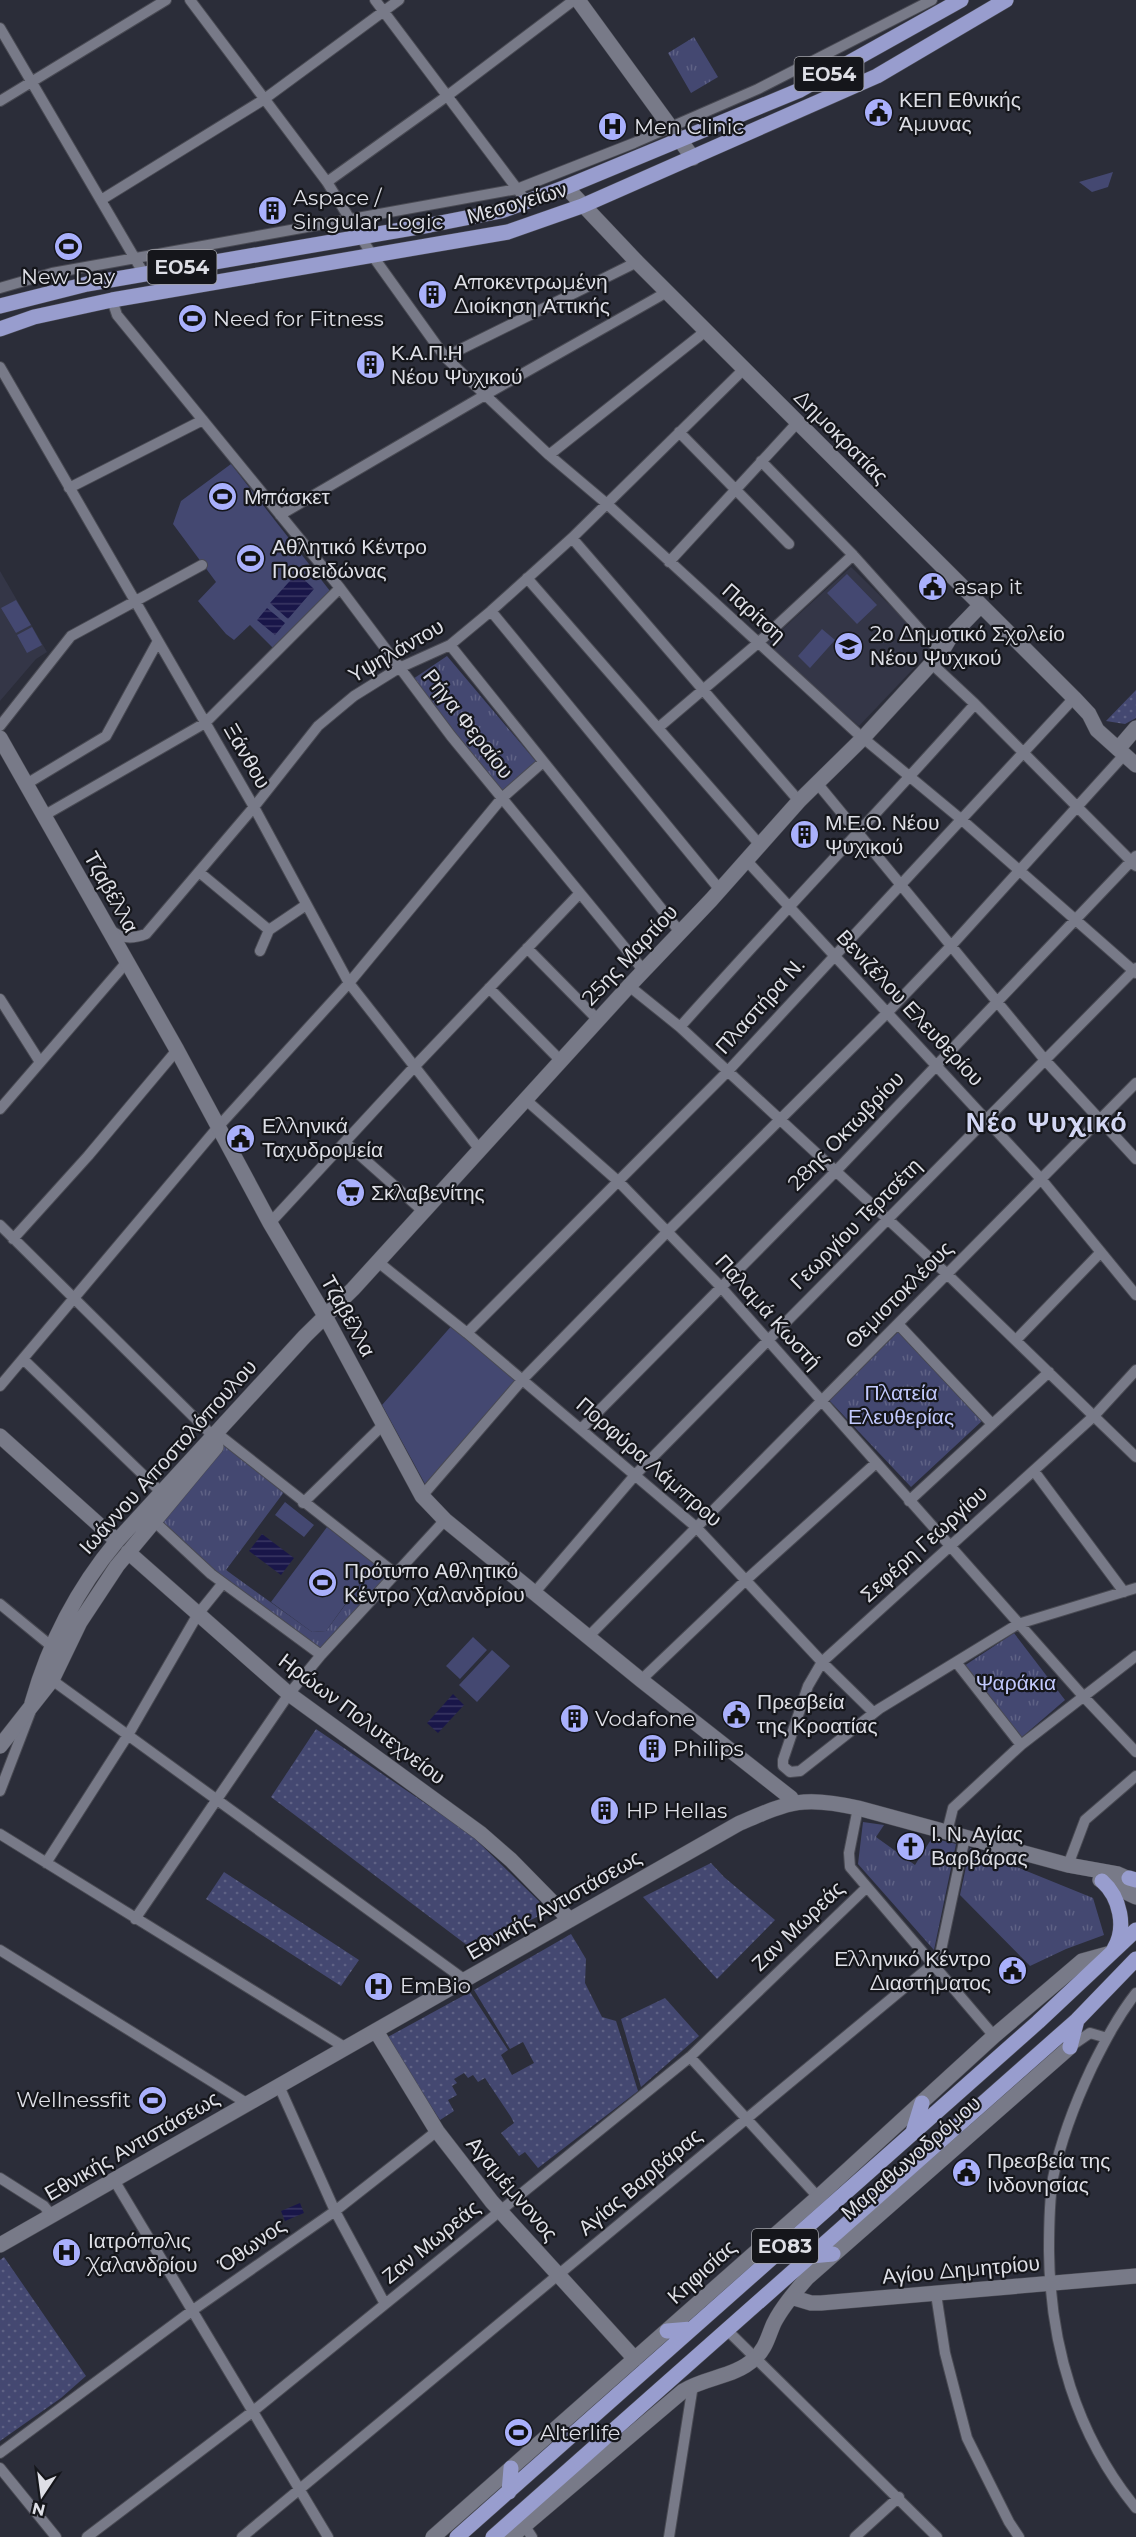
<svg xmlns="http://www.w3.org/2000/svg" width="1136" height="2537" viewBox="0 0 1136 2537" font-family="Montserrat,sans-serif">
<defs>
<pattern id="park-tufts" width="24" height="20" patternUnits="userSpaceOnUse" patternTransform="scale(1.5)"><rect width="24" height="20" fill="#444871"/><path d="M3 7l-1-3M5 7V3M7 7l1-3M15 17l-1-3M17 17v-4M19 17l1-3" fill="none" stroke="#5f6285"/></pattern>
<pattern id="garden-dots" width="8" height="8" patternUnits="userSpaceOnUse" patternTransform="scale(1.5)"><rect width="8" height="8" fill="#444871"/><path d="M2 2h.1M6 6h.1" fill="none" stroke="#5f6285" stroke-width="1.8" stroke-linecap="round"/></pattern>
<pattern id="water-rules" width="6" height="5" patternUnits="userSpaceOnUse" patternTransform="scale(1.5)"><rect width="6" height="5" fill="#191649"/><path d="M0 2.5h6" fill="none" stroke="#3a3763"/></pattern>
</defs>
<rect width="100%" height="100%" fill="#2b2d39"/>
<path fill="#343647" d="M851 567 933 648 859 726 765 645Z
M0 571 47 652 36 659 0 701Z"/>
<path fill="#444871" d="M1113 172 1108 187 1092 192 1079 182Z
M231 464 330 591 275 650 250 625 234 640 226 634 198 601 216 582 173 524 181 501Z
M847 574 877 605 857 624 827 593Z
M16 600 31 625 16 633 1 608Z
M32 627 42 645 27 653 17 635Z
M822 629 835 640 810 668 798 656Z
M454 1323 518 1380 425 1484 382 1405Z
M285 1502 314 1525 304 1537 275 1515Z
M327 1527 375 1563 326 1631 312 1632 271 1602Z
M473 1637 487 1650 460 1679 446 1666Z
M492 1650 510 1666 477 1702 459 1685Z"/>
<path fill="url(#park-tufts)" d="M694 37 718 77 691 93 668 53Z
M447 656 539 765 504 795 413 679Z
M898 1332 982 1421 911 1487 828 1399Z
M223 1438 287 1488 226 1570 312 1632 326 1631 378 1560 396 1574 321 1655 223 1583 155 1522Z
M1014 1633 1065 1700 1022 1737 964 1666Z
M863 1822 884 1825 876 1837 915 1865 932 1838 956 1844 934 1950 858 1864Z
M970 1848 1093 1898 1104 1935 1066 1949 1030 1966 960 1895Z"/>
<path fill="url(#garden-dots)" d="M1136 690V718L1125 724 1106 721Z
M316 1729 469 1833 549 1911 472 1949 271 1797Z
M711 1863 724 1877 775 1920 717 1979 643 1897Z
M224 1872 359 1960 341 1986 206 1899Z
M571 1934 586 1959 585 1983 602 2017 616 2021 638 2091 538 2168 525 2152 519 2156 501 2133 514 2123 511 2117 485 2078 478 2082 473 2075 468 2078 464 2073 454 2079 457 2083 452 2086 457 2095 448 2100 454 2111 440 2120 386 2038 470 1992 508 2050 501 2055 512 2075 534 2063 523 2042 510 2049 474 1990Z
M665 1998 699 2036 641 2087 621 2019Z
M4 2257 86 2376 61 2398 0 2441V2260Z"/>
<path fill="url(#water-rules)" d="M297 573 314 589 288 619 270 603Z
M267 608 285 623 275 635 257 620Z
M262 1534 294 1558 281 1575 249 1551Z
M453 1694 464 1705 438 1733 427 1723Z
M300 2203 304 2213 285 2221 281 2211Z"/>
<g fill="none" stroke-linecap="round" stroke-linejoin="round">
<defs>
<path id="street" d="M190 0 327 182 372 255 445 357 549 455 607 504 857 733 962 820 1136 973
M375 0 521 194
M0 28 144 274
M0 101 166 0
M327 182 447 96 574 0
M101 200 263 100 399 0
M0 288 52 273 97 265 517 189 634 143 758 89 932 0
M112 300 117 315 340 588 451 736 644 971
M445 357 637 262
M0 367 254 807 349 983 480 1150
M679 432 789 544
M549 455 707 330
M761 461 853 555 941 653
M69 488 203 420
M280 515 485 395 667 292
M572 538 799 801
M669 562 797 423
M527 578 760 845
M491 611 720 890
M450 645 680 932
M931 663 975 704 1136 866
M0 726 71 636 202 565
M658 728 758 643 853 555
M28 783 106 736 158 641
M817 783 1045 1060 1136 1159
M45 815 205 723 340 588
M746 860 1041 1179 1136 1295
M199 872 269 930
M110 929C120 939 133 939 146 934L254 807 318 726 354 696 399 668 450 645 491 611 572 538 745 368
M527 948 598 1020
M260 951 269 930 306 905
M629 986 680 1027 947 1274 1136 1457
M489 988 561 1061
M0 999 40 1062
M680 1027C777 918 878 813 975 704
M526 1100 619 1182 720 1286 1083 1696 1136 1752
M0 1109 126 963
M345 1142 424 1212
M270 1223 415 1066 579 894
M0 1225 213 1436
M13 1239 88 1156 177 1050
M378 1262 467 1333 696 1527 822 1662 874 1713
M898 1324 992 1424
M467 1333 728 1071 1074 698
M1016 1340 1101 1252
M23 1359 163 1494
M1136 1370 1094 1416 822 1662 808 1686 783 1760V1766L790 1772 800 1771 879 1709 1018 1624 1136 1588
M0 1386 218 1127 349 983 502 798 543 762
M581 1429 836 1171 1136 856
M223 1438 396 1574
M1034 1471 1124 1592
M422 1496 523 1379 668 1231 888 1012 951 946 1124 755
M909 1501 1049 1372
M303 1503 383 1425
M155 1522 211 1574 321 1655
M535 1592 636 1474 1136 968
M0 1604 56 1650
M589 1636 1136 1083
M956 1662 1021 1745
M52 1680 465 1980
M641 1680 746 1580 876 1463
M0 1791 30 1713
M858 1808 849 1853 850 1867 994 2036
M947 1832 953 1808 1021 1745 1136 1656
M0 1834 346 2048
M46 1863 128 1735 198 1614 223 1583
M1068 1865 1085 1820 1136 1776
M135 1919 289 1694 321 1655 445 1520
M0 1950 248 2104
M1136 1993C1118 2016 1105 2041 1092 2067 1075 2103 1061 2139 1053 2178 1049 2202 1049 2227 1049 2251 1050 2344 1076 2435 1136 2508
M1071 2046 1090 2033 1107 2038
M690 2057 818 2197
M279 2086 335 2211 385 2304
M0 2178 44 2206 52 2216
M114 2180 328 2537
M936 2294 945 2353 967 2438 1009 2522 1019 2537
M727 2330 937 2537
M0 2453 193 2310 335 2211 437 2131
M0 2468 56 2537
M524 2525 532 2537
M87 2537 252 2412 690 2057 866 1888
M242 2537 933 1964 940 1955 965 1837
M669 2537 693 2385
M855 2537 899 2497"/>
<path id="secondary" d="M578 0 693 158
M566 187 637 262 1074 698 1089 714 1097 730 1136 765
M0 738 177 1050 270 1223 325 1316 422 1496 445 1520 641 1680 791 1798 793 1802
M1118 749 1136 728
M0 1436 117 1541
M128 1552 289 1694 480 1833 511 1860 570 1920
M32 1703C49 1643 77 1589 117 1541L305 1336 353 1289 629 986 711 900 799 801 863 738 941 653 951 636 980 606
M0 1746 52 1680 80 1622 117 1566 216 1447
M1100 1880 1136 1897
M376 2031 437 2131 492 2202 635 2359
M0 2245 738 1824C789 1802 802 1795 858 1808L1068 1865 1118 1874 1136 1882
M791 2297 811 2303H821L1136 2276
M433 2537 818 2197 994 2036 1082 1961 1111 1953
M511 2537 683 2391C705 2377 735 2377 754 2359 766 2349 768 2336 774 2323 782 2307 795 2292 807 2278L1070 2047"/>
<path id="primary" d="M0 306 87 284 430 225 501 211 566 187 800 90 961 0
M0 329 34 317 112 300 508 232 582 206 877 76 1006 0
M1129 1878 1136 1880
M1102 1881C1120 1897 1127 1928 1114 1949
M1070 2047 1077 2020
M913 2132 922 2103
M811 2256 833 2254
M667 2331 691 2329
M509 2492 511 2468
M457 2537 1038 2022 1136 1930
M493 2537 1077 2020 1136 1959"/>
</defs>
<use href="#street" stroke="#494a53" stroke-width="12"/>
<use href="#secondary" stroke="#494a53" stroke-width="16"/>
<use href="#primary" stroke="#494a53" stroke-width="16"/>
<use href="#street" stroke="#787a88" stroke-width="10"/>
<use href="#secondary" stroke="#787a88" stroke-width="15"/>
<use href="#primary" stroke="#989dce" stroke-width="15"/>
</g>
<defs>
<symbol id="civic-disc" viewBox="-11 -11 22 22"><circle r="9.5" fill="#a9b0fc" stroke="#15161b"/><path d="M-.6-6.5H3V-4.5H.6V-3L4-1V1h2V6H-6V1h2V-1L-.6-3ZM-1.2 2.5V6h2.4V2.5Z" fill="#111"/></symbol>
<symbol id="hospital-disc" viewBox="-11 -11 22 22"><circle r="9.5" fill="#a9b0fc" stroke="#15161b"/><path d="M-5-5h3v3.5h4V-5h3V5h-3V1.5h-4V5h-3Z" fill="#111"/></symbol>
<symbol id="building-disc" viewBox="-11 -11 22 22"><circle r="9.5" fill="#a9b0fc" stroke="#15161b"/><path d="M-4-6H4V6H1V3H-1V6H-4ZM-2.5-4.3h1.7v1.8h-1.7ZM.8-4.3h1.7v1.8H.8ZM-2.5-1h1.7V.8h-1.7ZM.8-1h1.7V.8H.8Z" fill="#111"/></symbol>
<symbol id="stadium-disc" viewBox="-11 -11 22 22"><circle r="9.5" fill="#a9b0fc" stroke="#15161b"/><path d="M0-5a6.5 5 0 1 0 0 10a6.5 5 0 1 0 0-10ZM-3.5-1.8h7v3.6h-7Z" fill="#111"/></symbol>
<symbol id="school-disc" viewBox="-11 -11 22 22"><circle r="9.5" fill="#a9b0fc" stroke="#15161b"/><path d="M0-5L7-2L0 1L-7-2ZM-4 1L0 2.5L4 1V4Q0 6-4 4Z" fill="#111"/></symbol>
<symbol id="supermarket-disc" viewBox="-11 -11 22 22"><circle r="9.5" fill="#a9b0fc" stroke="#15161b"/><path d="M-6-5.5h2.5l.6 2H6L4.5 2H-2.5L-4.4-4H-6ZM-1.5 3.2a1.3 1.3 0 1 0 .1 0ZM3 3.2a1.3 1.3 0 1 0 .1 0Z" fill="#111"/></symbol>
<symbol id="church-disc" viewBox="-11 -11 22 22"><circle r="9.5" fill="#a9b0fc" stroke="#15161b"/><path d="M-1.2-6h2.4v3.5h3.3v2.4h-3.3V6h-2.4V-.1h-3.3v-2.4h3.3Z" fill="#111"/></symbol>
</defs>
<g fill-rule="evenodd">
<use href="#civic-disc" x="862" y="96" width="33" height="33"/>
<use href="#hospital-disc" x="596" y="110" width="33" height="33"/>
<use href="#building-disc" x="256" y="194" width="33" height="33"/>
<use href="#stadium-disc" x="52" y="230" width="33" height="33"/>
<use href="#building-disc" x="416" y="278" width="33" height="33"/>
<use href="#stadium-disc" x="176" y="302" width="33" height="33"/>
<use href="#building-disc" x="354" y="348" width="33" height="33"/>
<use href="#stadium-disc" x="206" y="480" width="33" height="33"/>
<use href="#stadium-disc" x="234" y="542" width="33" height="33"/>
<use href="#civic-disc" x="916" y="570" width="33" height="33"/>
<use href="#school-disc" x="832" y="630" width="33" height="33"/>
<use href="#building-disc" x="788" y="818" width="33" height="33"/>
<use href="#civic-disc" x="224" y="1122" width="33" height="33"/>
<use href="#supermarket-disc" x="334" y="1176" width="33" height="33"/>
<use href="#stadium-disc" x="306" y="1566" width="33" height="33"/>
<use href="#civic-disc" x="720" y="1698" width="33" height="33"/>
<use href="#building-disc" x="558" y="1702" width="33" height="33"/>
<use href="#building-disc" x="636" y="1732" width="33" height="33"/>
<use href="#building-disc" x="588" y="1794" width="33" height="33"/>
<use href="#church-disc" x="894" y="1830" width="33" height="33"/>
<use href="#civic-disc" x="996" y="1954" width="33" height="33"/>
<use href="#hospital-disc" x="362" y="1970" width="33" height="33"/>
<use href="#stadium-disc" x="136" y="2084" width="33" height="33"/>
<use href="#civic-disc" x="950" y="2156" width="33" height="33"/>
<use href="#hospital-disc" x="50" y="2236" width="33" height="33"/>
<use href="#stadium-disc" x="502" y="2416" width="33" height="33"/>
</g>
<g text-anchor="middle" stroke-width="4.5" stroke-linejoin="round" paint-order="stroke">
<g fill="#15161b" stroke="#a2a3a9" stroke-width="1.5">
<rect x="794.5" y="57" width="69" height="34" rx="4.5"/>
<rect x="147.5" y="250" width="69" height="34" rx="4.5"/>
<rect x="752" y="2229" width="66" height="34" rx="4.5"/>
</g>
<g font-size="20" font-weight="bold" fill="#dedfe6">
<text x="829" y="81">ΕΟ54</text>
<text x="182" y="274">ΕΟ54</text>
<text x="785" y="2253">ΕΟ83</text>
</g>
<g font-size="21" fill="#dedfe6" stroke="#15161b" text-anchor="start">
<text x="899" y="107">ΚΕΠ Εθνικής<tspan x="899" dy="24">Άμυνας</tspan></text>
<text x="634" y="134">Men Clinic</text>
<text x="293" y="205">Aspace /<tspan x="293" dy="24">Singular Logic</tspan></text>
<text x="68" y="284" text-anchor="middle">New Day</text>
<text x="454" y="289">Αποκεντρωμένη<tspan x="454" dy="24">Διοίκηση Αττικής</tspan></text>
<text x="213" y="326">Need for Fitness</text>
<text x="391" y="360">Κ.Α.Π.Η<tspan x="391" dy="24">Νέου Ψυχικού</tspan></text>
<text x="244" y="504">Μπάσκετ</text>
<text x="272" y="554">Αθλητικό Κέντρο<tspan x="272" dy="24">Ποσειδώνας</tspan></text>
<text x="954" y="594">asap it</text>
<text x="870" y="641">2ο Δημοτικό Σχολείο<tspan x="870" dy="24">Νέου Ψυχικού</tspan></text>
<text x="825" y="830">Μ.Ε.Ο. Νέου<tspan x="825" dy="24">Ψυχικού</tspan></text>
<text x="262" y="1133">Ελληνικά<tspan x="262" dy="24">Ταχυδρομεία</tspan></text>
<text x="371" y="1200">Σκλαβενίτης</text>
<text x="344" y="1578">Πρότυπο Αθλητικό<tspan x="344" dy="24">Κέντρο Χαλανδρίου</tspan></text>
<text x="757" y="1709">Πρεσβεία<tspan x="757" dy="24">της Κροατίας</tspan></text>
<text x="595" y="1726">Vodafone</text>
<text x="673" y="1756">Philips</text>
<text x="626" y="1818">HP Hellas</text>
<text x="931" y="1841">Ι. Ν. Αγίας<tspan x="931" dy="24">Βαρβάρας</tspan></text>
<text x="991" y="1966" text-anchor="end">Ελληνικό Κέντρο<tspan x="991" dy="24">Διαστήματος</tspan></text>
<text x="400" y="1993">EmBio</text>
<text x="131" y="2107" text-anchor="end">Wellnessfit</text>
<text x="987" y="2168">Πρεσβεία της<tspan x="987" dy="24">Ινδονησίας</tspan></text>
<text x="88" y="2248">Ιατρόπολις<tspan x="88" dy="24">Χαλανδρίου</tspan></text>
<text x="540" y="2440">Alterlife</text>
</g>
<g font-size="21" fill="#dedfe6" stroke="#15161b">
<text transform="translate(517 203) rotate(-16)" y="7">Μεσογείων</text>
<text transform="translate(841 437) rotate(45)" y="7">Δημοκρατίας</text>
<text transform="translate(754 613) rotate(42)" y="7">Παρίτση</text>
<text transform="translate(396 651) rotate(-30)" y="7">Υψηλάντου</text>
<text transform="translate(468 724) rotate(52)" y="7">Ρήγα Φεραίου</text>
<text transform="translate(247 756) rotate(60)" y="7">Ξάνθου</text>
<text transform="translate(111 892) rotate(61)" y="7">Τζαβέλλα</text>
<text transform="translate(630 955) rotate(-47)" y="7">25ης Μαρτίου</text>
<text transform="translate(760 1006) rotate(-48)" y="7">Πλαστήρα Ν.</text>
<text transform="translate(910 1008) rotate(47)" y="7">Βενιζέλου Ελευθερίου</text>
<text transform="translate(846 1131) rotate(-46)" y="7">28ης Οκτωβρίου</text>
<text transform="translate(856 1224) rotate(-45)" y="7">Γεωργίου Τερτσέτη</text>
<text transform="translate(899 1295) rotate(-45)" y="7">Θεμιστοκλέους</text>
<text transform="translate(768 1312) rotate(48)" y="7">Παλαμά Κωστή</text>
<text transform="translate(348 1316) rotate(61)" y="7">Τζαβέλλα</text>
<text transform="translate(168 1457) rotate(-48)" y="7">Ιωάννου Αποστολόπουλου</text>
<text transform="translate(649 1462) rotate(41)" y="7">Πορφύρα Λάμπρου</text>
<text transform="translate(924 1544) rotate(-42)" y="7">Σεφέρη Γεωργίου</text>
<text transform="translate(362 1719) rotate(37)" y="7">Ηρώων Πολυτεχνείου</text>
<text transform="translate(554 1905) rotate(-30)" y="7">Εθνικής Αντιστάσεως</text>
<text transform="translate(798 1926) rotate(-44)" y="7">Ζαν Μωρεάς</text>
<text transform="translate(132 2146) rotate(-30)" y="7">Εθνικής Αντιστάσεως</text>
<text transform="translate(911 2158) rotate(-41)" y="7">Μαραθωνοδρόμου</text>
<text transform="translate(640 2182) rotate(-40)" y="7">Αγίας Βαρβάρας</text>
<text transform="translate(512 2189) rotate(50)" y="7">Αγαμέμνονος</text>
<text transform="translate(431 2242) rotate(-39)" y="7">Ζαν Μωρεάς</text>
<text transform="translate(252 2245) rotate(-35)" y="7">Όθωνος</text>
<text transform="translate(961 2270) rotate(-5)" y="7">Αγίου Δημητρίου</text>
<text transform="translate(702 2272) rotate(-42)" y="7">Κηφισίας</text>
</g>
<g font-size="21" fill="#c2c9fd" stroke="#15161b">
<text x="901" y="1400">Πλατεία<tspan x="901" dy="24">Ελευθερίας</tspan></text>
<text x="1016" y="1690">Ψαράκια</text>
</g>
<g font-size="27" font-weight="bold" letter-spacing="1.5" fill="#d3d7f4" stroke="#15161b">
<text x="1047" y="1132">Νέο Ψυχικό</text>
</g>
</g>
<g transform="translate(42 2495) rotate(193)" stroke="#15161b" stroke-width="4.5" paint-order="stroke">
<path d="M0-4.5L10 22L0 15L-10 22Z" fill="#dedfe6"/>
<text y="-9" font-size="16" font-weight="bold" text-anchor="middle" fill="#dedfe6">N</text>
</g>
</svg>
